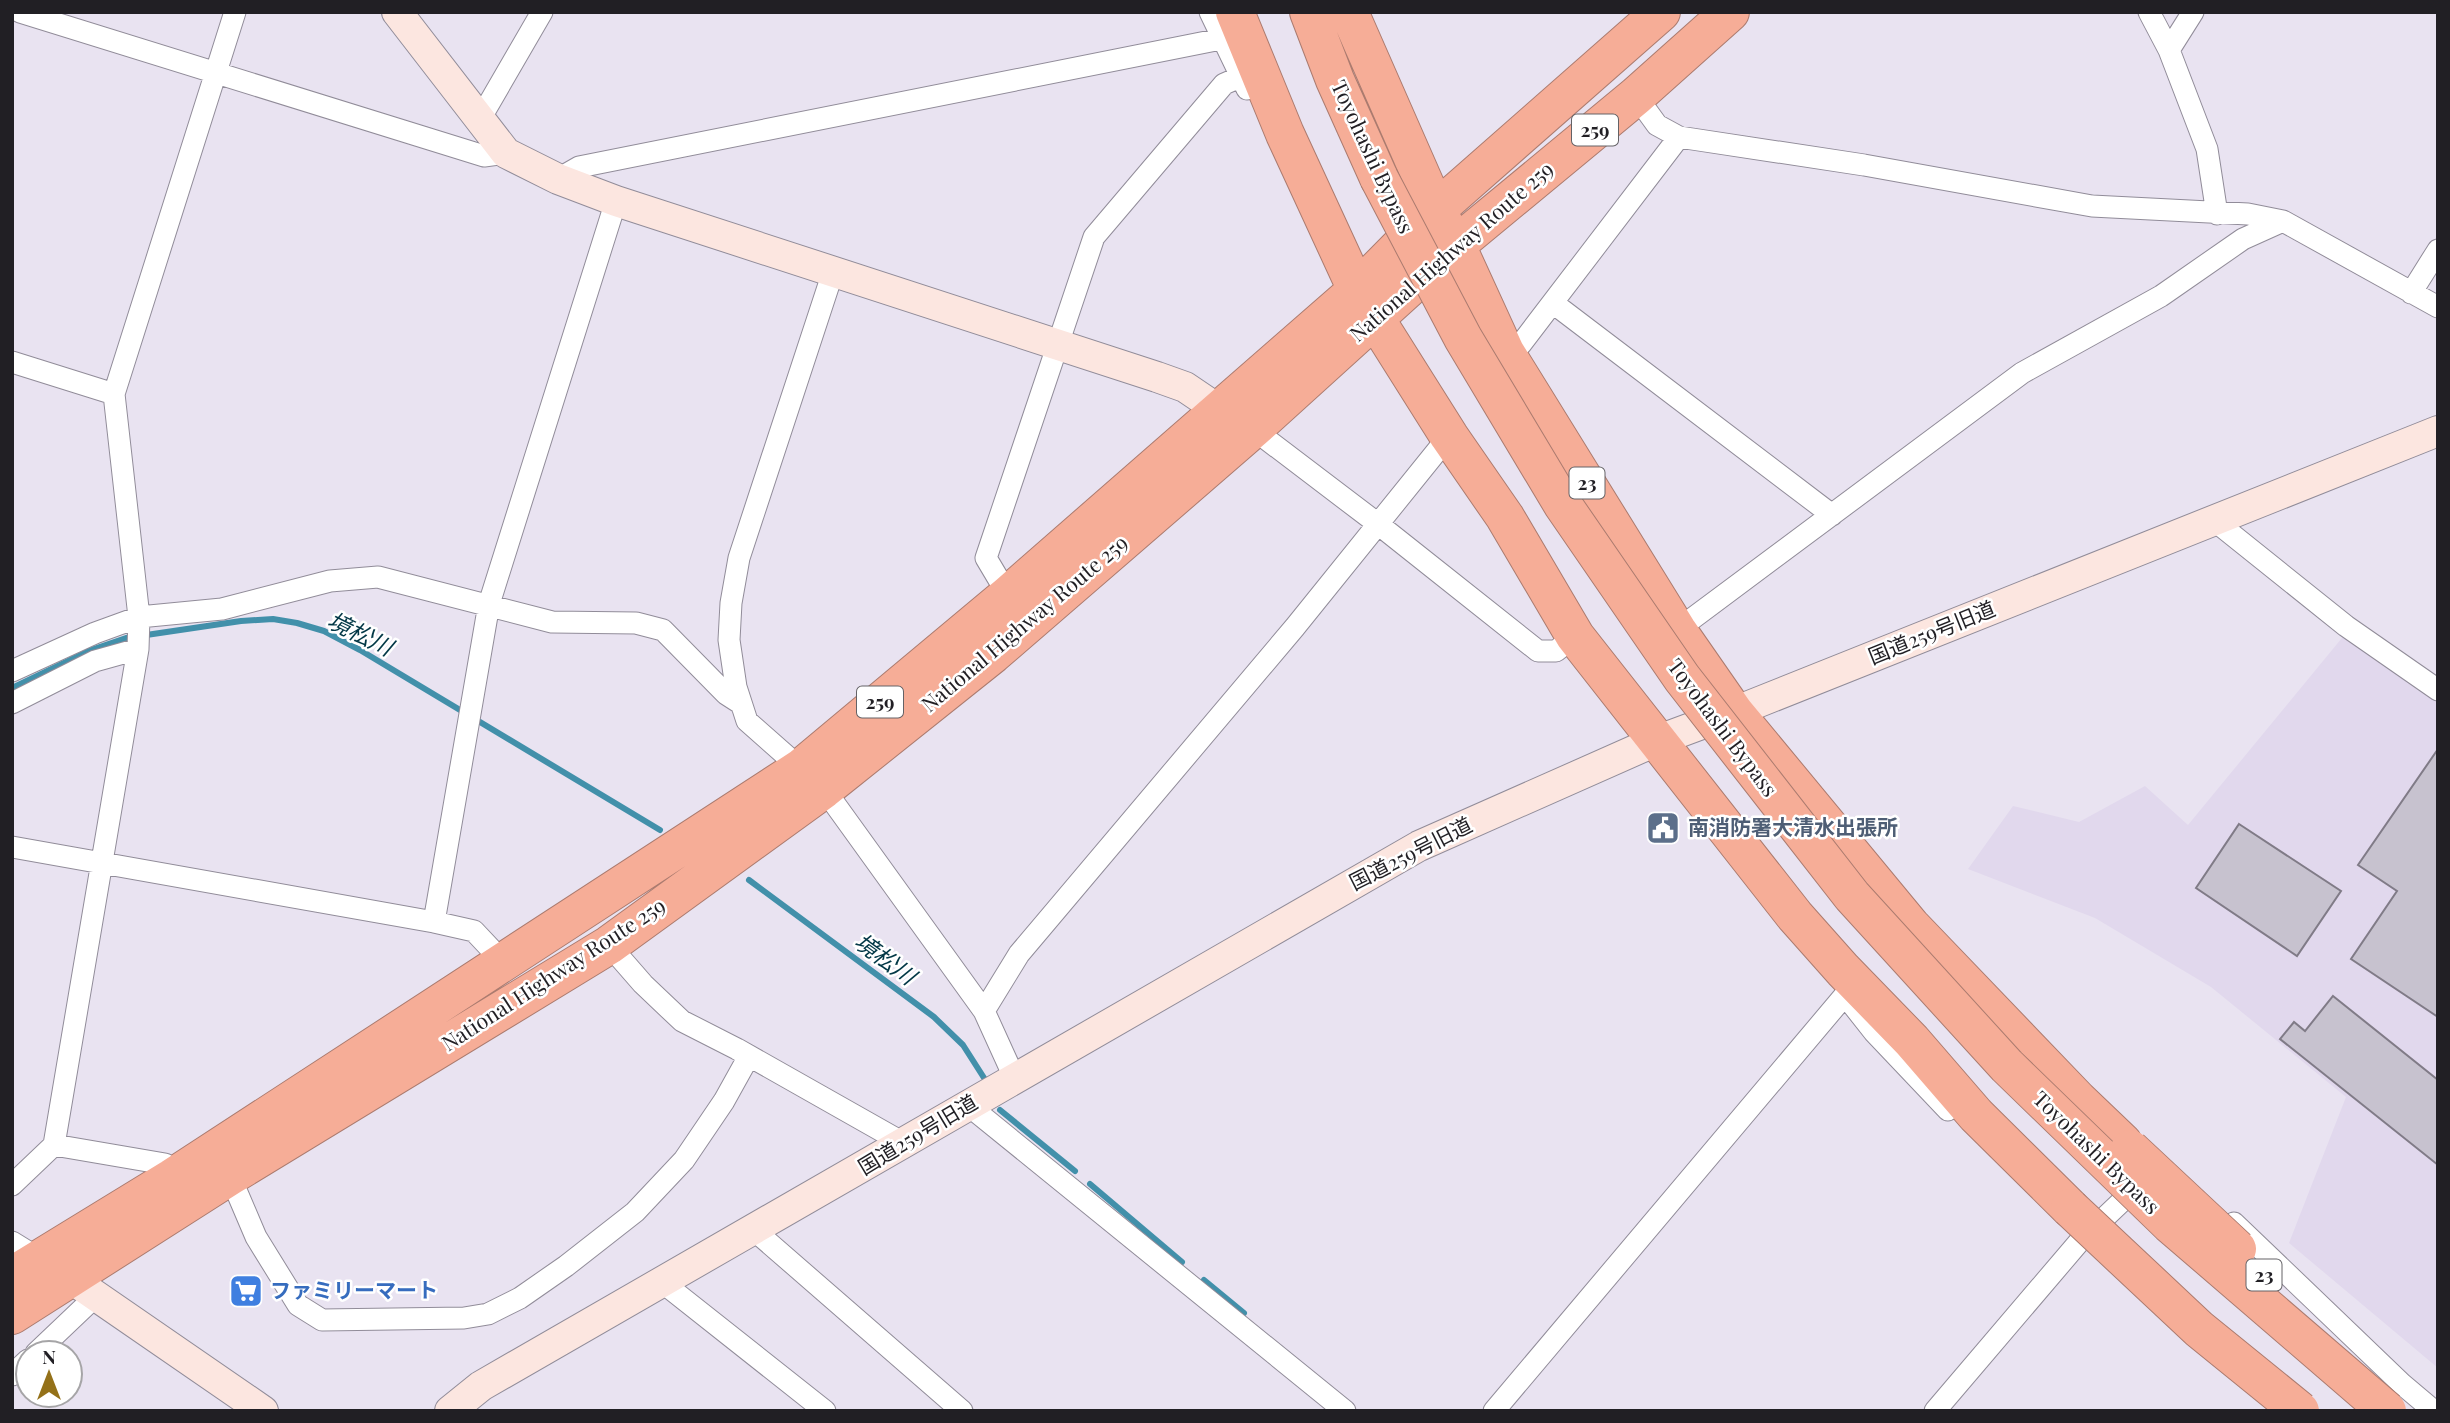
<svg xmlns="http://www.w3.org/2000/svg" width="2450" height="1423" viewBox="0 0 2450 1423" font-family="'Playfair Display','Noto Sans JP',serif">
<rect width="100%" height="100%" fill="#e9e3f1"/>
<path fill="#e1d8ed" d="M2346 633 2438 694V1368L2289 1243 2346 1097 2211 987 2095 918 1968 869 2013 806 2079 822 2145 786 2188 825Z"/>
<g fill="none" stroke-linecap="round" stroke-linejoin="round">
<path stroke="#4290aa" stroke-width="6" d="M12 688 91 650 126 638 241 621 273 619 297 623 324 631 360 650 660 830
M749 880 934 1017 963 1045 986 1081
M1000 1110 1075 1171
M1090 1184 1182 1262
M1204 1280 1244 1313"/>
</g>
<path fill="#c7c2cf" stroke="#807b87" stroke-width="2" d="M2438 749V1017L2351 959 2397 891 2358 865Z
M2239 824 2341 891 2297 956 2196 888Z
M2333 996 2438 1080V1165L2280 1039 2294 1022 2305 1031Z"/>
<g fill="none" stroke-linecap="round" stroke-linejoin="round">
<defs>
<path id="street" d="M20 12 484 156 506 153
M1210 12 1247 89
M2149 12 2169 50 2207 149 2217 214
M2169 50 2193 12
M1636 96 1657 125 1679 137 1864 165 2092 206 2248 214 2283 221 2438 307
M480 119 542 12
M558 179 579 167 1221 39
M833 272 739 558 731 603 729 640 736 687 747 721 824 789 984 1011 1014 1077
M2411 293 2438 250
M1553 303 1832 515
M1505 352 1521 344 1679 137
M12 362 114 394
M1253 429 1378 524 1538 651H1556L1575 636
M2215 521 2346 626 2438 690
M1008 595 986 558 1094 237 1224 84 1240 77
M1677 630 2022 373 2161 296 2243 239 2283 221
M12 671 95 633 139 617 222 609 330 581 378 577 552 622 636 623 663 630 726 694 740 703
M12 703 95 661 138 649
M12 847 434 922 474 931 504 963
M434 922 489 604 616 201
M609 945 643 984 682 1021 737 1049 905 1144
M1848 999 1874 1032 1948 1110
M984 1011 1019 954 1295 627 1449 436
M968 1105 1345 1411
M54 1145 165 1164 172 1178
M230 1176 256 1237 298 1305 322 1320 464 1318 488 1314 520 1298 566 1266 635 1212 684 1160 724 1101 749 1056
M12 1185 54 1145 138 649 139 617 114 394 235 12
M2234 1223 2402 1384 2434 1411
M754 1230 962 1411
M12 1242 46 1263
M662 1282 825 1411
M36 1353 97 1295
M12 1375 28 1360
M1494 1411 1845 995
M1935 1411 2079 1242 2140 1184"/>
<path id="secondary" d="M397 12 506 153 558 179 616 201 1157 377 1185 387 1219 410
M70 1278 263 1411
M450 1411 481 1386 1419 846 1656 741 1734 712 2438 431"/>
<path id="highway" d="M1235 12 1285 134 1357 290 1449 436 1505 517 1575 636 1795 916 1843 970 1912 1041 1976 1115 2070 1208
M1309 12 1335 80 1379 178
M1349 12 1436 210 1456 245 1505 352 1677 630 1734 712 1911 926 2078 1100 2123 1143
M12 1276 172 1178 801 768 1008 595 1357 290 1436 210 1661 12
M12 1315 230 1176 609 945 824 789 993 654 1253 429 1456 245 1636 96 1730 12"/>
</defs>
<use href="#street" stroke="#918c99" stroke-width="23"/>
<use href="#secondary" stroke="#918c99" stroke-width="32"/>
<use href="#highway" stroke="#ab7b6f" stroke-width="40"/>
<use href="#street" stroke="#fff" stroke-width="21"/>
<use href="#secondary" stroke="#fce6e0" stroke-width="30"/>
<use href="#highway" stroke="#f6ad97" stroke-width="38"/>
<defs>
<path id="highway-bridge" d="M1379 178 1463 338 1563 505 1682 678 1852 896 2007 1066 2170 1224 2387 1411
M2130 1149 2237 1249
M2070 1208 2199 1329 2300 1411"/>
</defs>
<use href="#highway-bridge" stroke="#ab7b6f" stroke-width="40" stroke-linecap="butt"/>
<use href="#highway-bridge" stroke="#f6ad97" stroke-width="38"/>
</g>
<defs>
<symbol id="civic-square" viewBox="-11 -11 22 22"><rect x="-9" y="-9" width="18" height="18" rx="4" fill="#5c6f8a" stroke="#fff"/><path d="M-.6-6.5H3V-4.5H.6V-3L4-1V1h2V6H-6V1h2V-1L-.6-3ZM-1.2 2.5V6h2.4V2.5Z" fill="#fff"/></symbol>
<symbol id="supermarket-square" viewBox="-11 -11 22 22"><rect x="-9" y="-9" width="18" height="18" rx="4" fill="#3f7fe0" stroke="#fff"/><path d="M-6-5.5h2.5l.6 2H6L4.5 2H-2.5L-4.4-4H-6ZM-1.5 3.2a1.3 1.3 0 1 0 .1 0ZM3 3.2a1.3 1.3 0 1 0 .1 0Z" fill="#fff"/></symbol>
</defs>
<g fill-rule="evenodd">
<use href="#civic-square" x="1644" y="809" width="38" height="38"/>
<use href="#supermarket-square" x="227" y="1272" width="38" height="38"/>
</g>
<g text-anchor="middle" stroke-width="5" stroke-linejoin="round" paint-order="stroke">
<g fill="#fff" stroke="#646266" stroke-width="2">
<rect x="1572" y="114.5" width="46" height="31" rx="5"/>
<rect x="1569.5" y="467.5" width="35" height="31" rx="5"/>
<rect x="857" y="686.5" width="46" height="31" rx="5"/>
<rect x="2246.5" y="1259.5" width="35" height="31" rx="5"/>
</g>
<g font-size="19" font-weight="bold" fill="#211f24">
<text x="1595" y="137">259</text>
<text x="1587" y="490">23</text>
<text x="880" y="709">259</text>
<text x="2264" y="1282">23</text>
</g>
<g font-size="21" fill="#211f24" stroke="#fff">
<text transform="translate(1372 157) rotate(65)" y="7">Toyohashi Bypass</text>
<text transform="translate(1452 252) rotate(-41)" y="7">National Highway Route 259</text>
<text transform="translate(1025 624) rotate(-40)" y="7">National Highway Route 259</text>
<text transform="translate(1932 633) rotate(-22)" y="7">国道259号旧道</text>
<text transform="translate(1722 728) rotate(53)" y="7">Toyohashi Bypass</text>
<text transform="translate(1411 854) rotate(-27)" y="7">国道259号旧道</text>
<text transform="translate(554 975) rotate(-33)" y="7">National Highway Route 259</text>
<text transform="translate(918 1135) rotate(-31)" y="7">国道259号旧道</text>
<text transform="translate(2096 1153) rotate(44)" y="7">Toyohashi Bypass</text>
</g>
<g font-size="21" font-weight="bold" fill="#4e5e75" stroke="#fff" text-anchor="start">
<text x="1688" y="835">南消防署大清水出張所</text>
</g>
<g font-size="21" font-weight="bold" fill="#366cbe" stroke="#fff" text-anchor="start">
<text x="270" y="1298">ファミリーマート</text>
</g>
<g font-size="23" font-style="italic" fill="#023746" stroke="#fff">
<text transform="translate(360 634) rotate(26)" y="8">境松川</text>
<text transform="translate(885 959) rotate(36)" y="8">境松川</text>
</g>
</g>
<rect width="2450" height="1423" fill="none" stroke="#211f24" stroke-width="28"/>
<g transform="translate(49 1374)"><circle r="33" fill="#ffffff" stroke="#a6a5a7" stroke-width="2"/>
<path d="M0-5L12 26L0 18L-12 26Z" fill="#947119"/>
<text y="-10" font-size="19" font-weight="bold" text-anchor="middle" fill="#211f24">N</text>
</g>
</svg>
